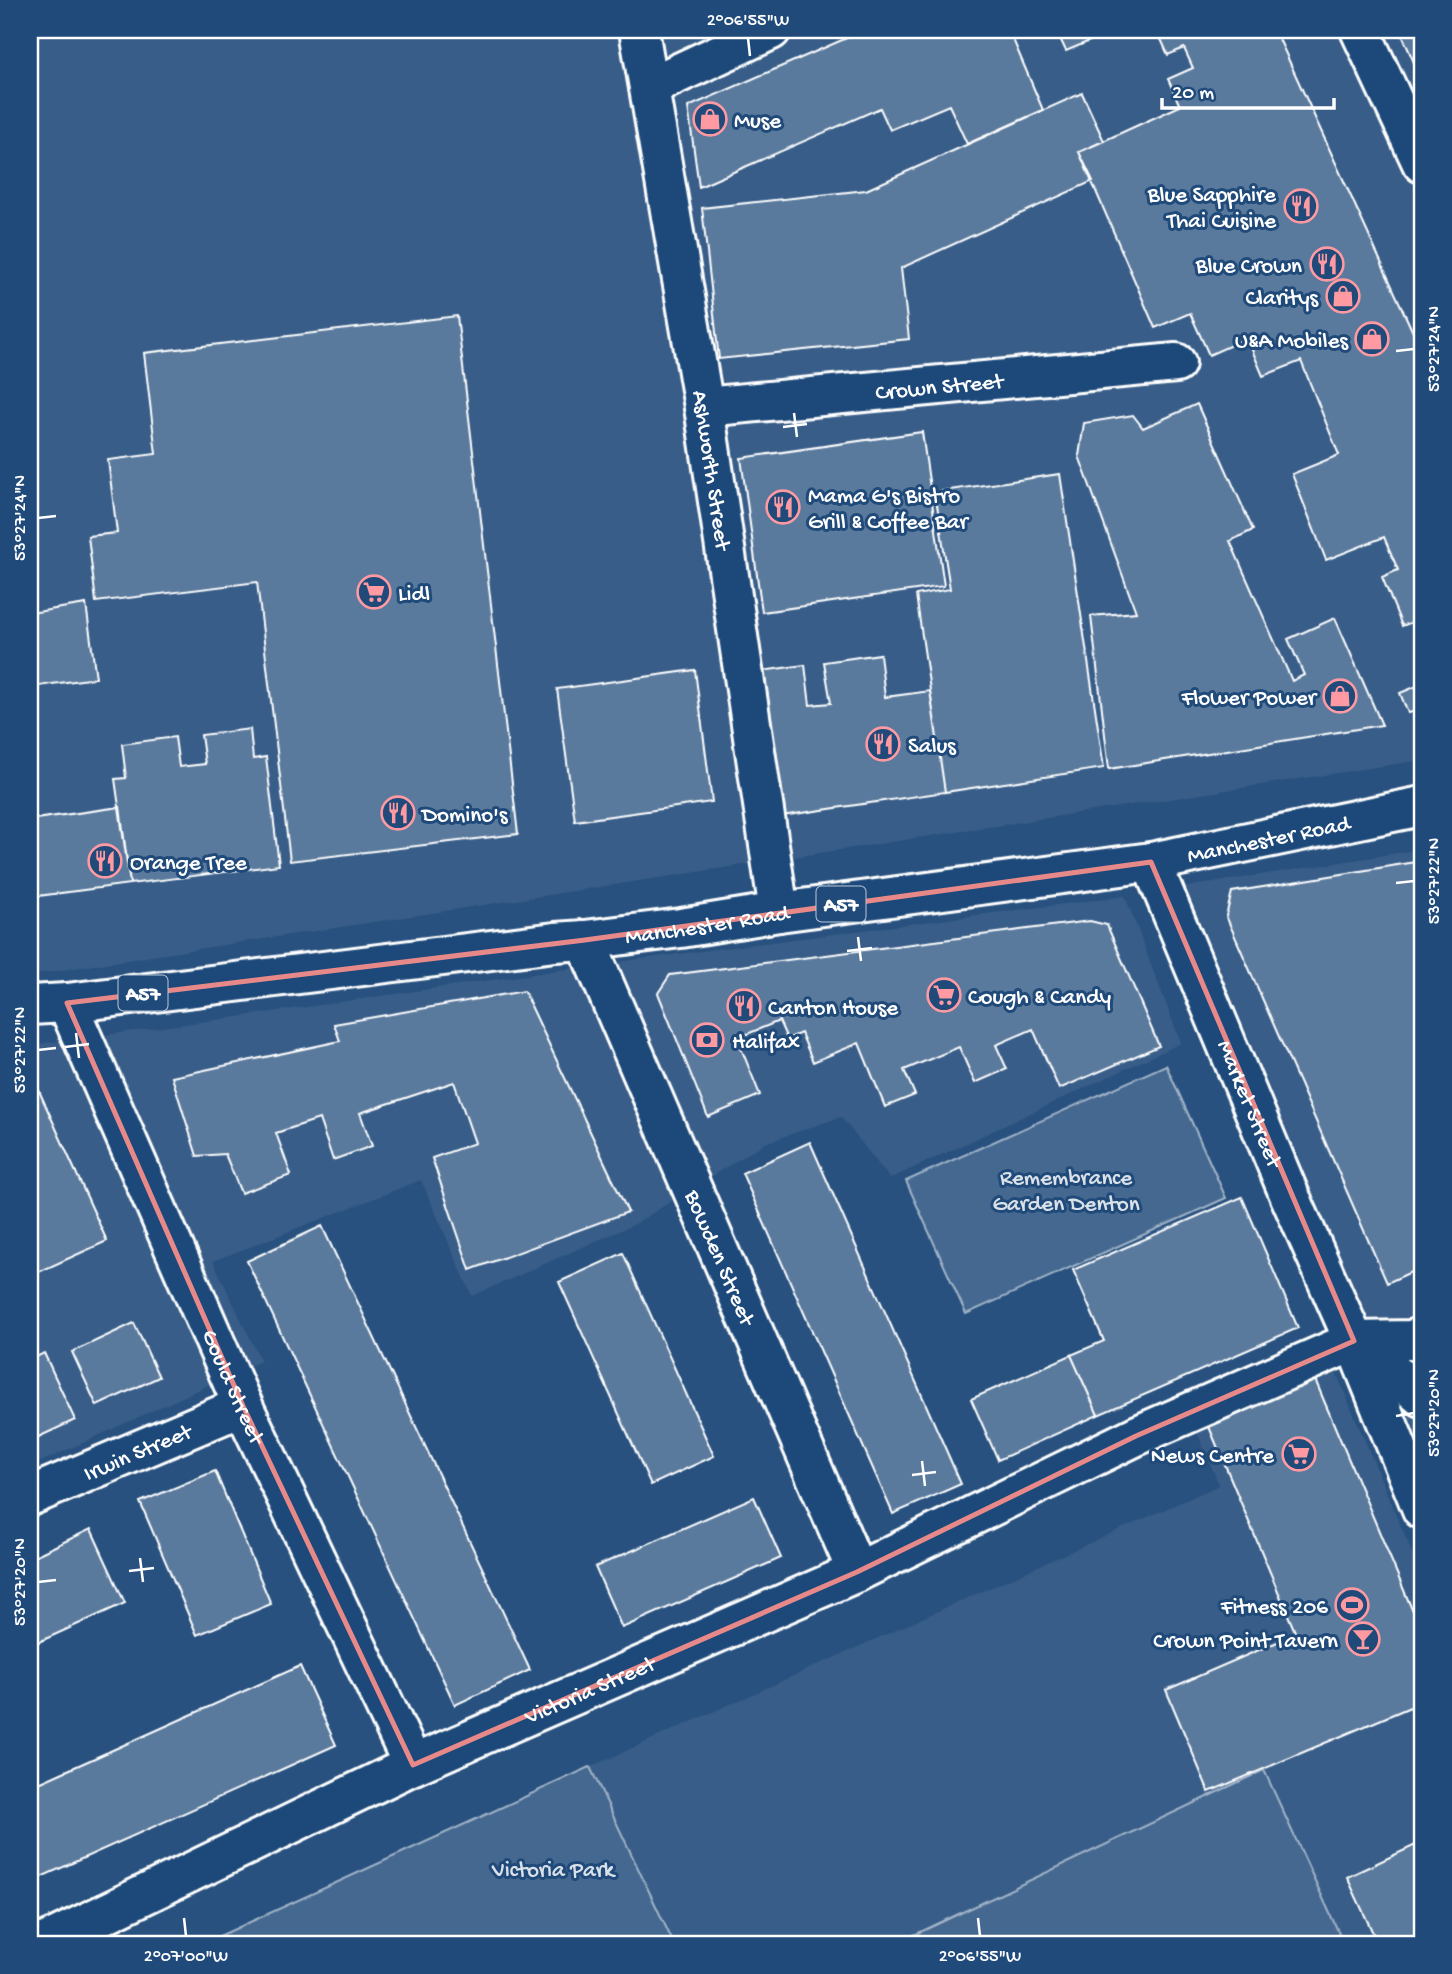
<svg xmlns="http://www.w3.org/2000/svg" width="1452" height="1974" viewBox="0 0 1452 1974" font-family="'Gochi Hand',sans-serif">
<rect width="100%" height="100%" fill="#28517f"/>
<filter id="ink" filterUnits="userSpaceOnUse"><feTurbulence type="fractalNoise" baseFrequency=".0143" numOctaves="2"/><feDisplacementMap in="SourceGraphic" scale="14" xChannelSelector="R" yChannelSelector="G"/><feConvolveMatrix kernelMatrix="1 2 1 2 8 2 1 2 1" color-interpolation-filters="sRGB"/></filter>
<g filter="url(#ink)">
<path fill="#375d88" d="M30 30H1422V760L30 975Z
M1422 849V1455L1186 887Z
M1125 896 1181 1043 890 1179 841 1117 765 1143 635 1224 472 1296 421 1180 213 1261 261 1361 30 1467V1045L244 1016 594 965Z
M1330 1358 1422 1576V1944H1344L1264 1770 895 1944H674L590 1767 1219 1485 1192 1420Z"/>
<path fill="#446890" stroke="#a2b4c8" stroke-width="2" d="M1166 1065 1226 1198 966 1314 906 1181Z
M590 1767 674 1944H202Z
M1264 1770 1344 1944H895Z"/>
<path fill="#5a7a9d" stroke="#fff" stroke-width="2" d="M865 30H1009L1043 110 967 144 949 105 890 130 880 108 699 187 688 107Z
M1056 30H1116L1066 51Z
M1157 30H1275L1422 352V626L1420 619 1402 626 1382 577 1398 570 1384 537 1326 560 1292 474 1339 455 1301 361 1263 376 1247 338 1209 355 1190 313 1155 328 1079 152 1180 106 1168 79 1193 68 1184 48 1168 55Z
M1400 30H1422V81Z
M1082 93 1104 141 1079 152 1093 181 901 268 909 339 719 359 702 208 866 190Z
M457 316 518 834 290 861 257 582 96 602 88 536 117 533 108 460 156 454 144 353Z
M1197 404 1253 530 1230 541 1292 681 1304 675 1288 639 1335 618 1382 725 1109 769 1091 616 1136 612 1079 456 1084 423 1133 415 1143 428Z
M922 432 944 586 762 612 741 458Z
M1060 474 1104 768 945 792 916 595 950 589 935 492Z
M86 604 96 678 30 687V613Z
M880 654 885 697 930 691 945 792 781 816 761 671 805 665 810 705 831 703 824 662Z
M695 670 712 802 575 821 557 689Z
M1422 684V710L1408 713 1400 693Z
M250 729 253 759 266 757 279 865 130 884 115 779 126 778 122 744 175 737 179 767 205 764 201 735Z
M30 781 35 819 120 807 130 884 30 897Z
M1422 861V1267L1387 1283 1226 916 1232 892Z
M1090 921 1107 925 1159 1046 1059 1089 1033 1029 996 1045 1007 1069 975 1083 959 1047 904 1070 915 1095 885 1107 859 1043 813 1062 801 1033 787 1039 779 1021 737 1038 760 1095 708 1117 658 993 670 975Z
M524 991 628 1212 470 1270 432 1158 475 1143 454 1082 360 1113 372 1146 333 1160 319 1119 276 1133 291 1175 241 1193 225 1154 197 1156 172 1077 340 1041 334 1024Z
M30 1071 107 1241 30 1276Z
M810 1142 961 1484 893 1514 742 1173Z
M1242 1197 1298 1328 1098 1415 1071 1355 1104 1341 1073 1270Z
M322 1226 530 1670 455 1705 247 1261Z
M623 1253 714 1456 651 1485 559 1282Z
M134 1323 159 1377 97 1406 72 1352Z
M44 1353 75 1420 30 1441V1360Z
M1071 1355 1098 1415 998 1460 971 1399Z
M1314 1377 1422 1633V1702L1209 1792 1166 1690 1296 1634 1207 1422Z
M215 1471 271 1604 197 1635 140 1502Z
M754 1497 781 1558 622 1628 595 1567Z
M91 1529 125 1603 30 1646V1558Z
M300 1666 336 1745 30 1882V1787Z
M1422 1842V1944H1378L1347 1877Z"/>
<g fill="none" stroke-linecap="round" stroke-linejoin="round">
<defs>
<g id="minor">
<path id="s1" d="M639 30 704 407 779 912"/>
<path d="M649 87 771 30"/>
<path id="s2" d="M704 407 1176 363"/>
<path id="s3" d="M1151 862 1289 1194 1354 1341 1422 1509"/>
<path id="s4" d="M585 940 857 1572"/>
<path id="s5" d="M67 1003 243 1406 413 1765"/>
<path d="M1359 1344 1422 1397"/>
<path id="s6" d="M30 1496 243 1406"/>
<path id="s7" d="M42 1944 413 1765 857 1572 1136 1436 1354 1341 1412 1340 1422 1336"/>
</g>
<g id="major">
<path id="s8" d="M30 1005 67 1003 555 942 585 940 681 928 779 912 1151 862 1422 806"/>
</g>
<path id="highway" d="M1360 30 1422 163"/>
</defs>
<use href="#minor" stroke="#fff" stroke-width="44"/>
<use href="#major" stroke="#fff" stroke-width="44"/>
<use href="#highway" stroke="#fff" stroke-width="44"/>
<use href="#minor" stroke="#1f4a7a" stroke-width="38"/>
<use href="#major" stroke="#1f4a7a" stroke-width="38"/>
<use href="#highway" stroke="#1f4a7a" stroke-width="38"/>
</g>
</g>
<path fill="none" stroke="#e88989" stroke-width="5" stroke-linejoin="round" d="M1151 862 1354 1341 1136 1436 857 1572 413 1765 243 1406 67 1003 585 940Z"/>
<path fill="none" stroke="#fff" stroke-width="2.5" d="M748 38 750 56M1396 351 1414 349M794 413 797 437M783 427 807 424M38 518 56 516M1396 883 1414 881M858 937 861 961M847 951 872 948M76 1033 79 1058M65 1047 89 1044M38 1050 56 1048M1396 1416 1414 1413M922 1461 925 1486M912 1475 936 1472M140 1558 143 1582M129 1571 154 1568M38 1582 56 1580M184 1918 186 1936M978 1918 980 1936"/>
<defs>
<symbol id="shop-ring" viewBox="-11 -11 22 22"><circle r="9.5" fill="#1f4a7a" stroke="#ff9aa2" stroke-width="1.5"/><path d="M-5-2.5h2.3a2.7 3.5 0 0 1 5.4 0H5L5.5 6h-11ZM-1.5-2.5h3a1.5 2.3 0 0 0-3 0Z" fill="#ff9aa2"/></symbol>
<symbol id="restaurant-ring" viewBox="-11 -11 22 22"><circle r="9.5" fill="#1f4a7a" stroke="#ff9aa2" stroke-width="1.5"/><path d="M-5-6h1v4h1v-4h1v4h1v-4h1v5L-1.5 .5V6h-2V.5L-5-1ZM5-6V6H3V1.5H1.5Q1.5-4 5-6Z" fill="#ff9aa2"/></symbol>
<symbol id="supermarket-ring" viewBox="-11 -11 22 22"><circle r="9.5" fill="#1f4a7a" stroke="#ff9aa2" stroke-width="1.5"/><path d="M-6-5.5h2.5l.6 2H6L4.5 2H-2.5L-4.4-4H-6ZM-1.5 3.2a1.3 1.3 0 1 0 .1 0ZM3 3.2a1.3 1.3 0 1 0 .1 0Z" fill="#ff9aa2"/></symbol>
<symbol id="bank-ring" viewBox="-11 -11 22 22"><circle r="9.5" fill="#1f4a7a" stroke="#ff9aa2" stroke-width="1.5"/><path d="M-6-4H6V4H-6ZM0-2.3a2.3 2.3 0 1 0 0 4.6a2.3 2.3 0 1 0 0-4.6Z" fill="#ff9aa2"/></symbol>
<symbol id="stadium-ring" viewBox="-11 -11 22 22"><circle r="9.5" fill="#1f4a7a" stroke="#ff9aa2" stroke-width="1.5"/><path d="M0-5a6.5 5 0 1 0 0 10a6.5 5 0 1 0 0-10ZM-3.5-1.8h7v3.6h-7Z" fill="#ff9aa2"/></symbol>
<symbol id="bar-ring" viewBox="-11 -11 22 22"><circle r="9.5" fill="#1f4a7a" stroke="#ff9aa2" stroke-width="1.5"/><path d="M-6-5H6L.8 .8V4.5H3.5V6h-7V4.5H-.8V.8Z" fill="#ff9aa2"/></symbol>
</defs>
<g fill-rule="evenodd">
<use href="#shop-ring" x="691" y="100" width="38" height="38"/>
<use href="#restaurant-ring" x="1282" y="187" width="38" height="38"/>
<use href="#restaurant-ring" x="1308" y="245" width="38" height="38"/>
<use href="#shop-ring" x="1324" y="277" width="38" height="38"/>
<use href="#shop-ring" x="1353" y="320" width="38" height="38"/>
<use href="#restaurant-ring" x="764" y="488" width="38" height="38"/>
<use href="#supermarket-ring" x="355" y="573" width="38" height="38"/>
<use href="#shop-ring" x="1321" y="677" width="38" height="38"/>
<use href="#restaurant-ring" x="864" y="725" width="38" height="38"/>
<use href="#restaurant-ring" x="379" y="794" width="38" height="38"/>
<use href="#restaurant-ring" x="86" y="842" width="38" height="38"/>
<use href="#supermarket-ring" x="925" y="976" width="38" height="38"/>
<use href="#restaurant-ring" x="725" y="987" width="38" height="38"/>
<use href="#bank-ring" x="688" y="1021" width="38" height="38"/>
<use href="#supermarket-ring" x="1280" y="1435" width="38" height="38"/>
<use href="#stadium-ring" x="1333" y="1586" width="38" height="38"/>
<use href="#bar-ring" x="1344" y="1620" width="38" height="38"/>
</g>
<g text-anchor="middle" stroke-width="6" stroke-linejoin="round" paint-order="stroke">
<g fill="#1f4a7a" stroke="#bcc9d7" stroke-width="2">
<rect x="816.5" y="886.5" width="49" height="35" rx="5"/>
<rect x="118.5" y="975.5" width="49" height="35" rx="5"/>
</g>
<g font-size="21" font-weight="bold" fill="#fff">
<text x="841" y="911">A57</text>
<text x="143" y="1000">A57</text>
</g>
<g font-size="23" fill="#fff" stroke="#1f4a7a" text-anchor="start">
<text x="734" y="127">Muse</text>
<text x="1276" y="201" text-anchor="end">Blue Sapphire<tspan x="1276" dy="26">Thai Cuisine</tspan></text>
<text x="1302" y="272" text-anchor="end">Blue Crown</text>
<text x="1318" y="304" text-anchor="end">Claritys</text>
<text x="1348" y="347" text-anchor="end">U&amp;A Mobiles</text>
<text x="808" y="502">Mama G's Bistro<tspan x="808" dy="26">Grill &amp; Coffee Bar</tspan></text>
<text x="398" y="600">Lidl</text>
<text x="1316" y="704" text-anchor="end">Flower Power</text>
<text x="908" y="752">Salus</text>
<text x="422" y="821">Domino's</text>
<text x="130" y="869">Orange Tree</text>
<text x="968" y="1003">Cough &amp; Candy</text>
<text x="768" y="1014">Canton House</text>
<text x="732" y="1048">Halifax</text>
<text x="1274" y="1462" text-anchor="end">News Centre</text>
<text x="1328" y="1613" text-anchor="end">Fitness 206</text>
<text x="1338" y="1647" text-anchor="end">Crown Point Tavern</text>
</g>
<g font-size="23" fill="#fff" stroke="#1f4a7a">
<text dy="8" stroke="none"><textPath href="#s2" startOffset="236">Crown Street</textPath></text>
<text dy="8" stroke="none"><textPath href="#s1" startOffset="446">Ashworth Street</textPath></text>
<text dy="8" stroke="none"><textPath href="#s8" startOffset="1250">Manchester Road</textPath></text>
<text dy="8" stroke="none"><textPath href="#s8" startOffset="682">Manchester Road</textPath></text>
<text dy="8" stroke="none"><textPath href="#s3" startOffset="261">Market Street</textPath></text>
<text dy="8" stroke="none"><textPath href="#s4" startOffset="345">Bowden Street</textPath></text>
<text dy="8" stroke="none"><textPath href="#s5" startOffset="418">Gould Street</textPath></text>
<text dy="8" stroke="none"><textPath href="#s6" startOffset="116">Irwin Street</textPath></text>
<text dy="8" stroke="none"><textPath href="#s7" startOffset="604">Victoria Street</textPath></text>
</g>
<g font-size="23" fill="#dae1e9" stroke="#1f4a7a">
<text x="1066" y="1184">Remembrance<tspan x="1066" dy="26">Garden Denton</tspan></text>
<text x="553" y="1876">Victoria Park</text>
</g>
</g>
<rect width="1452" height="1974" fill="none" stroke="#1f4a7a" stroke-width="77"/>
<path d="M1162 98v10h172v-10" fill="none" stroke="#ffffff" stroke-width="3.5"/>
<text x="1172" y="98" font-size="21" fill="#ffffff" stroke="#1f4a7a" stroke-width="5" paint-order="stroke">20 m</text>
<rect x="38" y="38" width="1376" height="1898" fill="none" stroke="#fff" stroke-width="2.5"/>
<g font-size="18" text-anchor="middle" fill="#fff">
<text x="748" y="25">2°06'55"W</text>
<text transform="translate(1433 349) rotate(-90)" y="6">53°27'24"N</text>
<text transform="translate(19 518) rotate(-90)" y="6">53°27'24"N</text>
<text transform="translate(1433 881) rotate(-90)" y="6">53°27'22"N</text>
<text transform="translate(19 1050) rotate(-90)" y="6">53°27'22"N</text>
<text transform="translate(1433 1413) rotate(-90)" y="6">53°27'20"N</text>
<text transform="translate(19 1582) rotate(-90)" y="6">53°27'20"N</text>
<text x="186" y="1961">2°07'00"W</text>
<text x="980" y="1961">2°06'55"W</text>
</g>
</svg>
